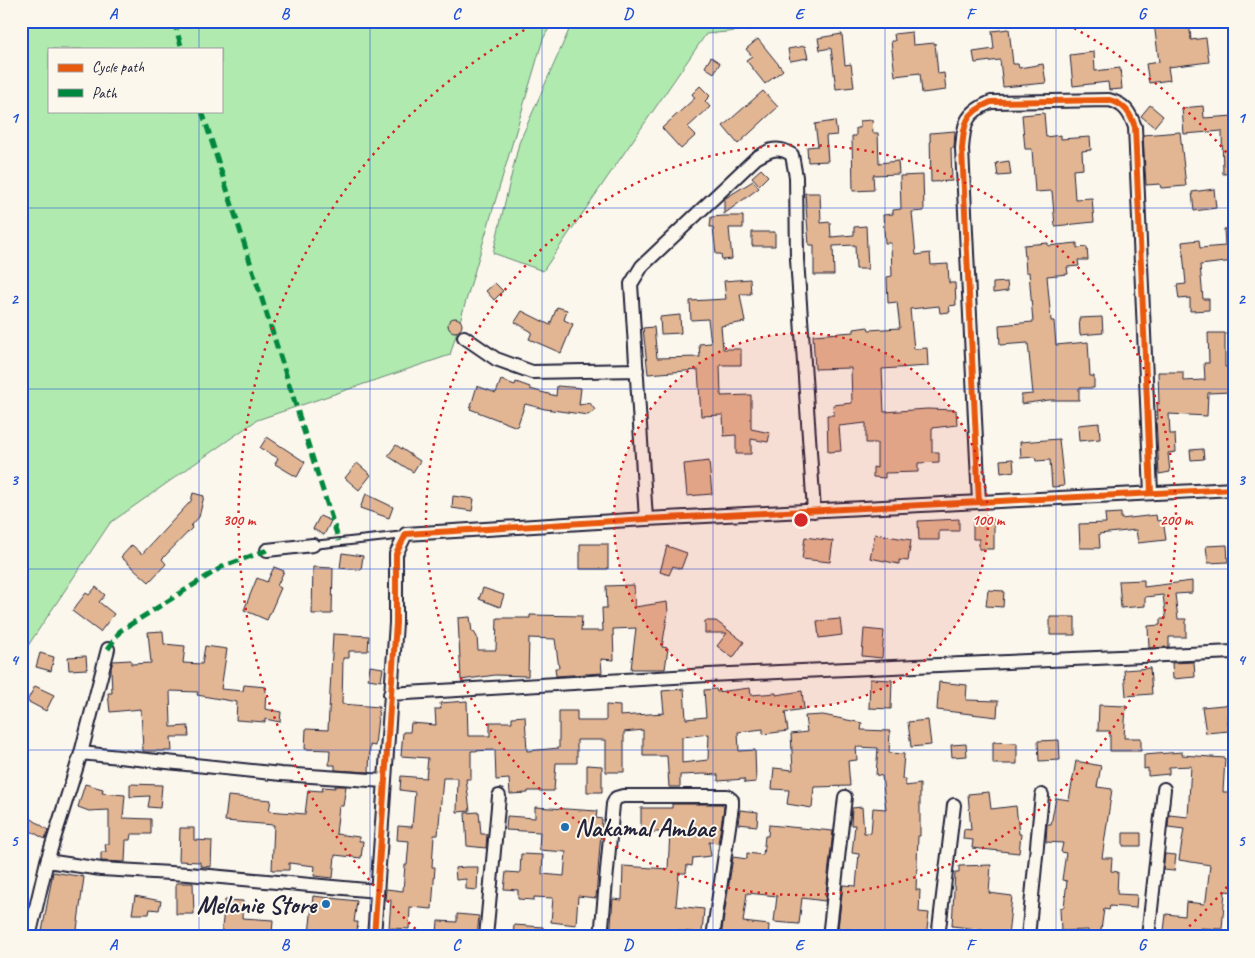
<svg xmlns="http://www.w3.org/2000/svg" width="1255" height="958" viewBox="0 0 1255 958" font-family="Caveat,sans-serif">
<rect width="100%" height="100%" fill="#fbf7ec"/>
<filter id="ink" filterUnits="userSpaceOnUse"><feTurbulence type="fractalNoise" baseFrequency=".02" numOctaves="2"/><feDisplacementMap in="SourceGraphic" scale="10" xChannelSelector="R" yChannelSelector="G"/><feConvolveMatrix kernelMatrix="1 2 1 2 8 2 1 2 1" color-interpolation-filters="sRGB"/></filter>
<g filter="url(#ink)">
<path fill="#b0eaaf" stroke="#698675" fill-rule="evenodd" d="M21 21H553L543 39 450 355 257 420 110 523 21 656ZM49 49H221V111H49Z
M573 21H839L706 34 543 271 493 253 519 143Z"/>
<path fill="#e3b693" stroke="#22223b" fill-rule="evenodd" d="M1174 21H1189L1191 40 1206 38 1209 62 1168 67 1170 80 1149 83 1146 64 1159 62 1154 23Z
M1009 29 1013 64H1018L1019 68 1043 64 1046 83 1003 87 1000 60 975 63 973 52 994 49 992 31Z
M912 32 913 45 935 43 938 74 944 73 946 90 922 93 920 73 895 76 891 41H895L894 34Z
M842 34 845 65 851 64 854 87 836 89 831 48 820 50 818 38Z
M758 39 783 70 765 84 746 60 752 56 746 49Z
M805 46 808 58 790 61 788 49Z
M1094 52 1095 71 1120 68 1122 89 1109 90 1108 82 1073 86 1070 55Z
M711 57 720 63 714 73 705 67Z
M700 86 710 96 705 101 710 107 688 127 696 135 681 149 662 128 695 98 692 94Z
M763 91 778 107 738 144 723 126Z
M1150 105 1163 116 1154 127 1141 116Z
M1203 106 1204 118 1234 116V173L1223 174 1222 131 1184 134 1182 108Z
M1044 113 1046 137 1061 135V139L1090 137 1091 150 1082 151 1083 169 1073 170 1075 199 1092 198 1094 222 1055 226 1052 191 1035 192 1032 149H1025L1022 115Z
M872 120 873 133H878L879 163 898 161 899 174 873 175 874 190 853 191 852 136H856V128H860V121Z
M835 121 837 135 826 136 828 161 808 162 807 147 818 146 815 124Z
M955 131 954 148H951L952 181 931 182 930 133Z
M1180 132 1186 186 1161 188 1160 184 1146 185 1143 135Z
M1009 161 1011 175 998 176 996 163Z
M761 169 768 176 759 185 752 177Z
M923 175 924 211 912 212 916 255 930 253 931 265 948 264 949 283H955L956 305 949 306 950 312 940 313 939 306 910 309 914 349 927 348 928 366 882 369 884 412 927 409 956 410 957 425 932 428V452H939V462L918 463V472L885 473V478L873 477V467L877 468V443H866V423L839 426 841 451 828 452 827 415H834L833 405 852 403 851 368 815 369 813 335 854 332V329L868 327 869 330 900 328 897 302 888 303 887 277 892 276 891 243H885L883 215 893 214V210L901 209 900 176Z
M753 181 759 188 724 214V199Z
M1214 189 1216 208 1194 211 1192 192Z
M805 193H820L821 223 830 222 831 237 854 235V227L866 226 868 269H856L855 245 833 246 834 275H814V245H809Z
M724 216H743V228H729L732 259 722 260 721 254H716L713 227H710L711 217Z
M1234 228V261L1200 265 1203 299H1209V310L1190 311V298L1179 299 1177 285 1186 284 1182 242 1199 240 1200 248 1225 246 1224 229Z
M752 232H775V246H752Z
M1048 243V246L1077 243V248L1087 247 1088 260H1078L1079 266 1067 267 1068 274 1047 276 1051 321H1054L1056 345 1088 342 1090 376H1094V388H1079V400H1049L1021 404V395L1033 394 1028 343 1000 345 999 325 1033 322 1029 272H1026L1024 245Z
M750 279 751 294H740L745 322 721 326 723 349H741V365H720L721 396 751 395V429L770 433 768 442 751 439V454H736V435L724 436 723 415 701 416 698 370 648 374 643 328 654 327 657 358 700 357 699 344 711 343 708 319 691 320 690 301 726 299 724 281Z
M1007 282 1008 291 993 293V283Z
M495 283 503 291 494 300 486 291Z
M557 307 567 310 564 320 573 324 561 353 529 339 532 332 515 322 522 311 550 325Z
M680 315 681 333 661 334 660 317Z
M1102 317 1103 333 1080 335 1079 318Z
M448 325a7 7 0 1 1 14 0a7 7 0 1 1-14 0Z
M1208 333H1225V367H1230L1231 392 1208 393 1207 416 1169 414 1170 434H1175L1176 452 1168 453 1170 472 1159 474 1156 419H1158L1157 404H1159L1158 372H1183V381L1205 380 1204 363H1209Z
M501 380 515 385 516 382 530 387V389L556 396 557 386 581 388 579 405 590 403 595 410 588 415 545 409 525 404 517 427 470 409 477 386 496 393Z
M1099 423 1100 439 1079 441 1078 425Z
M267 437 305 462 297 477 275 464 278 458 260 448Z
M1059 439 1064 486 1052 487 1050 460 1036 461 1035 457 1021 458 1020 442Z
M396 445 420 461 413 472 388 456Z
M1203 449 1204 459 1191 460 1190 450Z
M1013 459 1014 471 1001 473 1000 460Z
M709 461 712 494 687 496 684 464Z
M357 463 371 475 359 490 345 478Z
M193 493 204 496 199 517 191 526 192 528 162 559 166 564 149 582 121 557 132 545 142 554 191 501Z
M366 494 393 507 389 518 360 508Z
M453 496 474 499 472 511 452 508Z
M1121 513V519L1156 515 1157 521 1163 520 1166 540 1138 543 1136 530 1099 534 1100 548H1080L1079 524 1106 523 1105 514Z
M320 516 331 521 324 535 313 529Z
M959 519V531H939V540H919L918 521Z
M979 519H994V549H979V539H973V523H978Z
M875 534 911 540 908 561 899 560V564L870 558Z
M805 537 833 541 830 562 802 559Z
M580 544H608V569H580Z
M1227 545 1228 562 1208 563 1206 546Z
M667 546 687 553 681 569 673 566 669 575 660 572Z
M342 553 363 556 361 570 340 568Z
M274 567 284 571 277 586 281 588 267 620 244 610 257 578 267 582Z
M313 567 333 568 332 614H312Z
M1144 580V587L1192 581V593L1175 594 1178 619H1186V637H1169V647L1149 648 1148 626 1160 625V619H1166L1163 595 1145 597V606L1121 608 1119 581Z
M634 585 635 607 667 602 668 612 662 647 668 648 665 669H631L636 628 613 629 614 660 601 659 602 673 556 676 555 668H559L555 639 529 638 528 676 495 675 461 680 458 618 470 617 472 632H474L477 637 478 650H496L497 618H530V615L582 616 581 631H603L602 608H607L606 586Z
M96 587 105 595 99 602 114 614 100 632 72 611 86 593 89 595Z
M483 588 504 595 500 607 479 599Z
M988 590 1004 591 1003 607 986 606Z
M1050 617H1075V635H1050Z
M840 619 842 635 819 638 817 621Z
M705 621H716L744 642 733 658 717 646 727 633H705Z
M864 629 884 631 882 658 862 656Z
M163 631 164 644 185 646 183 663 202 664 205 646 227 649 221 689 243 691 244 685 266 687 265 709 281 712 280 722 265 719V722L236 720 237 702 197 695 198 692 170 691 171 727 188 726 189 737H171L172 751H143L141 709 110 712 108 693H112L111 668 113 661 131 660V664L151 663 148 632Z
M333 634 369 636 368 651H349V658H343L342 704 379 707 375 746 370 745 369 772 335 770V765H329L330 750 305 749 306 729 328 730Z
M40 653 54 657 51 671 36 667Z
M86 656 87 669 69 670 68 657Z
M1194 662 1195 677 1173 679 1172 663Z
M370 666 383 668 381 681 368 679Z
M1150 668 1152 694 1126 696 1124 670Z
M870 679 892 680 891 709 869 708Z
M939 682 967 685 966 700 998 701 997 717 937 710Z
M35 686 54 695 46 711 27 701Z
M750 688 751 695 776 693V695L802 691 804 709 785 712 788 731 763 734V729L738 732 739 751 755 750 756 782 745 783 744 779 718 781V775L704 774 680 775V787H669L667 756H643V730L624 732V772H606V740H577V763H556L554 791H528V793L510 794 509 779 496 780 495 750 471 751V779H466L470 811 457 812 458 778H443L438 835H434L432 867H435L432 909 410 907 409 929 389 928 391 900H385L386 889 403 891 405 865H407L409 841 397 840 398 826 412 827 415 792 400 790 401 776 426 778 428 758 401 756 403 732H410L411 723 436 725 435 709H441L440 703 467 701 468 736H490V722H512V717L525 716 527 751 559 748V711H577V721H606V705L620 706V716L664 713 662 691 684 689 686 719 706 717 704 690 716 689 717 692ZM709 734 708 760 682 763V737Z
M1234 704V714H1227L1229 731 1206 733 1202 707Z
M1099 705 1126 706 1124 738H1141V751H1110V731H1098Z
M823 715 862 723 861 730 890 731 889 753 904 754 902 779H905L906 786 920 784V836H918L916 890H920L919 912 929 913 926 937H854L855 930 838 928 843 885 856 886 859 854 852 853 855 825H851L852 808 862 807 864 833H871L873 808 886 809 882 776 876 775 878 748 856 747 857 760 848 761 850 786 814 787 812 808 787 804 789 790 772 789 774 768 793 770 791 734 807 732 805 716Z
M928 720 931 745 911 747 908 722Z
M1059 740 1060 760 1039 761 1038 741Z
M993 742 1017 743V764H993Z
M966 744 967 756 952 757 951 745Z
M1182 752V755L1225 758 1223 792H1234V847L1230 869H1234V892L1225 891 1222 929 1200 928V936L1164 931 1166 914 1185 916 1186 902 1204 904 1206 900 1210 865 1179 860 1184 829 1168 827 1169 815 1188 817 1191 766 1169 767V774L1148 776V768L1144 769V755Z
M1076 761 1101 766 1097 787 1112 789 1102 858H1112L1111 871 1118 872 1117 894 1137 895 1136 908 1110 906 1109 910 1104 909 1100 937 1087 936 1088 930 1061 931 1060 908 1064 907 1067 881 1062 880 1066 853 1061 852 1063 843 1046 842 1047 824H1051L1056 798 1069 800Z
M587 765 602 766V792H587Z
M85 784 103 789 102 793 125 795 123 818 151 819V834H131L130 840H126L125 862 101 861V852H106L105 844H109V810L89 811 78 807Z
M130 784 162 785 160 808 148 807 150 796 130 797Z
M335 786H346L343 806H339L336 834 359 837V841H363L361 858 335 855 333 878 314 876 315 866 289 863V870H272L274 825 225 821 228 796 271 800 269 811 305 814 308 790 322 791 323 787 335 788Z
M989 792 991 809 1016 806 1019 834H1021L1019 853 972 848 973 840 963 839 964 829 971 830 968 794Z
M672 804H722L724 808 718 843 709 842 711 856 693 858 692 866 687 865 686 873H679L676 906 704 909 702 933 656 929 655 937H610L613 899 622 900 623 866 668 869 670 832H641V808H672Z
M535 807 597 811 596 818 602 819 596 898 578 896 576 925 551 922 553 898 534 897V900L518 899V890L504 889 506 872 520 873 521 854 543 855 542 874 564 876 566 852 539 850 540 832 506 830 507 816 535 818Z
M740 810 758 812 757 826 738 824Z
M479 812 481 834H487L486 848 467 846 465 813Z
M26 815 48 830 45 839 29 830 21 842V822Z
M769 825 833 831 825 901 802 898 799 924 774 922 777 896 747 893 743 922 769 925 768 937 721 936 733 857 747 859V853L763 855 765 836H768Z
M180 828H194V840L212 841 211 867 200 866V862L179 861Z
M1123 833H1141V846H1123Z
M1165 854 1176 855 1174 871 1163 870Z
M991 865 989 893 1012 896 1008 937H988V930L952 926 955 873H959V866Z
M466 867H478L477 890 466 889V879L456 880 455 868Z
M53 872 84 877 76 937H41Z
M176 883H193L194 914H176Z
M135 896 161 901 159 910 150 909 149 914H132Z
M313 896 357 901 354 922H358L357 932 354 931 353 937 309 934Z
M225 900 243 901 242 918 273 920 272 935 232 932V937H221Z
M457 914 479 916 477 937H456V935L437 933 438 921 457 922Z
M514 925 543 927V937H513Z"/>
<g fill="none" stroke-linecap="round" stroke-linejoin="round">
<defs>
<path id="service" d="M313 545 405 535"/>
<path id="minor" d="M464 337 496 359 532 372 637 370
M979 502 962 149C964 123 965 113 991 102L1109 100C1125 104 1130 113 1135 127L1151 493
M646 519 631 284 642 266 756 158C769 150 778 145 792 155L796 177 797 259 814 511
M267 550 313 545
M390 694 708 675 1234 652
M81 753 108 649
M47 861 101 869 188 874 377 891
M29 937 47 861 81 753 281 774 385 781
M374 937 396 623V554L406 534 646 519 1234 489
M486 937 499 796
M601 937 613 804 616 798 623 796H727L732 800V806L713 937
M829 937 845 797
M938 937 954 805
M1028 937 1042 795
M1148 937 1164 789"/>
</defs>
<use href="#service" stroke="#22223b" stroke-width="10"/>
<use href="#minor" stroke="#22223b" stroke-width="16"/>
<use href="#service" stroke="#fbf7ec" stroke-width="6"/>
<use href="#minor" stroke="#fbf7ec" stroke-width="12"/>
<path stroke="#00873e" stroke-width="5" stroke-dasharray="10 5" stroke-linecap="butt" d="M174 21 182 49
M202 111 339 541
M108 649 120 631 222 567 267 550"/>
<defs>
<path id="cycleway" d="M979 502 962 149C964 123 965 113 991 102L1109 100C1125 104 1130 113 1135 127L1151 493
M374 937 396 623V554L406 534 646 519 1234 489"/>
</defs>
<use href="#cycleway" stroke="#fbf7ec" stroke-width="9"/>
<use href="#cycleway" stroke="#e8590c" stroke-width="6"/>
</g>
</g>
<path fill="none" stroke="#1d4ed8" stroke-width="1" stroke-opacity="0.55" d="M199 21V49M370 21V937M542 21V937M713 21V937M885 21V937M1056 21V937M199 111V937M21 208H1234M21 389H1234M21 569H1234M21 750H1234"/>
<circle cx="801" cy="520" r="187" fill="#d62828" fill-opacity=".12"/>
<g fill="none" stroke="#d62828" stroke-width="2.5" stroke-dasharray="2.5 5">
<circle cx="801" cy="520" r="187"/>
<circle cx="801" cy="520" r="375"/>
<path d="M1232 881A562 562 0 0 1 1181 934M421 934A562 562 0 0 1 541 21M1061 21A562 562 0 0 1 1232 159"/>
</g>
<g fill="#1f6fb2" stroke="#fbf7ec" stroke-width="2">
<circle cx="565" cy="827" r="5"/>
<circle cx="326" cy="904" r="5"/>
</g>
<g text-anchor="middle" stroke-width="4" stroke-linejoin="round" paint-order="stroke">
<g font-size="25" font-weight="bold" fill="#22223b" stroke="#fbf7ec" text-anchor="start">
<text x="575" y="836">Nakamal Ambae</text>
<text x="316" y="913" text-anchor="end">Melanie Store</text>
</g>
</g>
<circle cx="801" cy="520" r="8" fill="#d62828" stroke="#fbf7ec" stroke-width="2.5"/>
<g font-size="15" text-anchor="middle" font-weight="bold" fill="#d62828" stroke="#fbf7ec" stroke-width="4" stroke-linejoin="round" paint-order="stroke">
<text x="988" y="525">100 m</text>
<text x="1176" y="525">200 m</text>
<text x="239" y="525">300 m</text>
</g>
<rect width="1255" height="958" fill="none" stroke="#fbf7ec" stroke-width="55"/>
<rect x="48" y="48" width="175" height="65" fill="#fbf7ec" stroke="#a4a2a5"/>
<rect x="58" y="64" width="25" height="8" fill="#e8590c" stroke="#a4a2a5"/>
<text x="92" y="72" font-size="15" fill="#22223b">Cycle path</text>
<rect x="58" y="89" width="25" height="8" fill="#00873e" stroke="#a4a2a5"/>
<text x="92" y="98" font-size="15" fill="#22223b">Path</text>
<rect x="28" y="28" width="1200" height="902" fill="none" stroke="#1d4ed8" stroke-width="2"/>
<g font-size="16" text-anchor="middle" font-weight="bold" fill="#1d4ed8">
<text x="113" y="19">A</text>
<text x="285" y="19">B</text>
<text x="456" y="19">C</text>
<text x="628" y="19">D</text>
<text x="799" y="19">E</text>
<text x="970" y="19">F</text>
<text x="1142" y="19">G</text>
<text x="14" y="123">1</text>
<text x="1241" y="123">1</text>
<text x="14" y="304">2</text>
<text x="1241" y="304">2</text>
<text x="14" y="485">3</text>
<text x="1241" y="485">3</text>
<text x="14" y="665">4</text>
<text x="1241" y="665">4</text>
<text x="14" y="846">5</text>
<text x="1241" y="846">5</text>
<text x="113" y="950">A</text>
<text x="285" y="950">B</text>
<text x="456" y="950">C</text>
<text x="628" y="950">D</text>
<text x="799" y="950">E</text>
<text x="970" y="950">F</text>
<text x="1142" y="950">G</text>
</g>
</svg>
